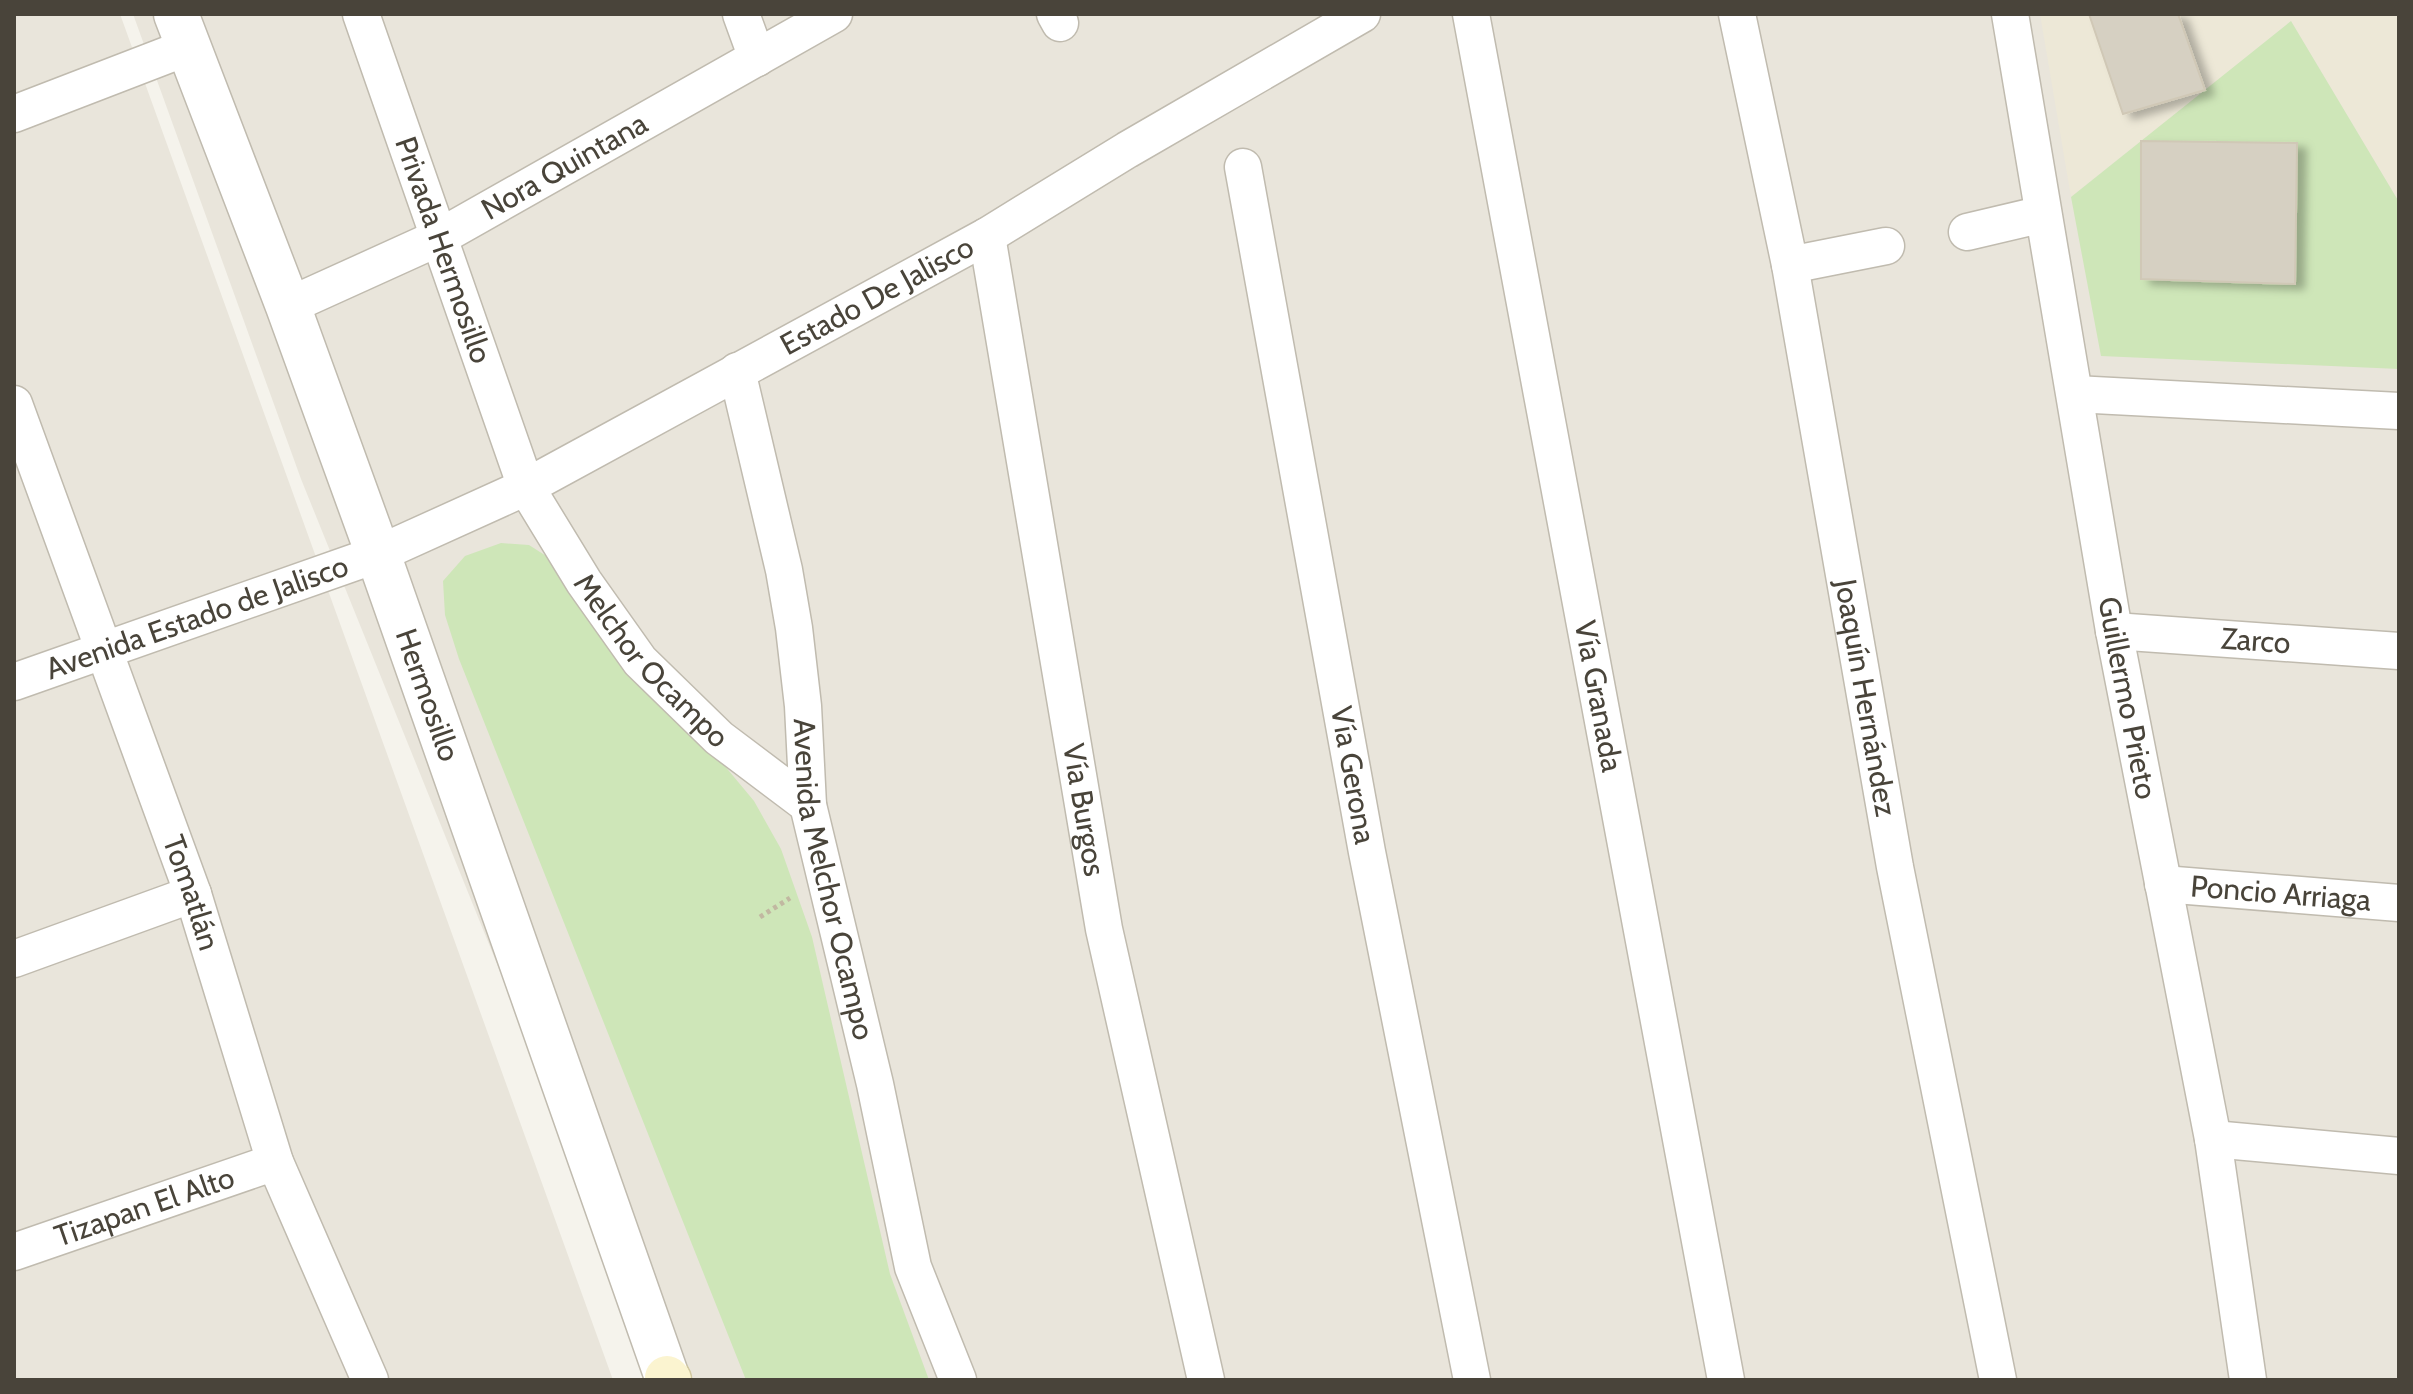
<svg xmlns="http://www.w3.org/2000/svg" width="2413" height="1394" viewBox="0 0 2413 1394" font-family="Cabin,sans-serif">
<defs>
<filter id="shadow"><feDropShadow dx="9" dy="5" stdDeviation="4" flood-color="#0004"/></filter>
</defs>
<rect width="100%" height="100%" fill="#f5f3ec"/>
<path fill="#e9e5db" d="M14 14H120L613 1380H14Z
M133 14H2399V1380H665L301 479Z"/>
<path fill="#ede8d7" d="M2040 14H2399V202L2291 21 2071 197Z"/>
<path fill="#cee6b8" d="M2291 21 2399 202V369L2101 356 2071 197Z
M501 543 529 545 554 561 754 801 781 849 812 937 890 1274 929 1380H746L459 659 445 615 443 581 465 556Z"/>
<path fill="#d6d0c2" stroke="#d0c8b6" stroke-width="2" filter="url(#shadow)" d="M2089 14H2178L2205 90 2123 114Z
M2141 141 2297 143 2295 284 2141 279Z"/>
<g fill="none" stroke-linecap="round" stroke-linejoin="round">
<defs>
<g id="minor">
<path id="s1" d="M361 14 526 487 584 582 640 661 719 738 808 805"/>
<path d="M741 14 757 58"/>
<path d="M1055 14 1060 23"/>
<path id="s2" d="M1471 14 1726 1380"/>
<path id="s3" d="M1737 14 1790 265 1895 867 1998 1380"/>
<path id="s4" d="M2010 14 2114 631 2213 1139 2248 1380"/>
<path d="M14 114 188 47"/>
<path id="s5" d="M1243 167 1367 852 1472 1380"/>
<path d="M1967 232 2043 214"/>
<path id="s6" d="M987 236 1104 929 1206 1380"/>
<path d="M1790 265 1886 246"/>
<path id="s7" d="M288 306 438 238 834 14"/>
<path id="s8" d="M737 371 784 570 794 628 803 706 808 805 875 1084 913 1267 958 1380"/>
<path d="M2075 394 2399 411"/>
<path id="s9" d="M14 404 193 894 275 1162 370 1380"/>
<path id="s10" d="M2114 631 2399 651"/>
<path id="s11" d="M14 682 378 554 526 487 987 236 1127 150 1362 14"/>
<path id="s12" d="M2163 884 2399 903"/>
<path d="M14 959 193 894"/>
<path d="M2213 1139 2399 1156"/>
<path id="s13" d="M14 1252 275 1162"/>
</g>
<g id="tertiary">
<path id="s14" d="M176 14 288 306 378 554 668 1380"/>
</g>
<path id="secondary" d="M667 1378 669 1380"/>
</defs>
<use href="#minor" stroke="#c0bbaf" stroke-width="39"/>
<use href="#tertiary" stroke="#c0bbaf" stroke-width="47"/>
<use href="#secondary" stroke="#d1c89f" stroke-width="47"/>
<path stroke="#c1b8a1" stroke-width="5" stroke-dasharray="4 4" stroke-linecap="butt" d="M760 917 790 898"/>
<use href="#minor" stroke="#fff" stroke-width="36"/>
<use href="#tertiary" stroke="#fff" stroke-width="44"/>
<use href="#secondary" stroke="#fbf4d0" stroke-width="44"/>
</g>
<g text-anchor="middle" stroke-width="6" stroke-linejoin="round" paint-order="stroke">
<g font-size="30" fill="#49443a" stroke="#fff">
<text dy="10" stroke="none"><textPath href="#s7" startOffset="310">Nora Quintana</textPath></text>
<text dy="10" stroke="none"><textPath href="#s1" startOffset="250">Privada Hermosillo</textPath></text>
<text dy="10" stroke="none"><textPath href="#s11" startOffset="948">Estado De Jalisco</textPath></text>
<text dy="10" stroke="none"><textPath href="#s11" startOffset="194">Avenida Estado de Jalisco</textPath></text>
<text dy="10" stroke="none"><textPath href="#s10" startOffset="142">Zarco</textPath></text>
<text dy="10" stroke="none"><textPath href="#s1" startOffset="716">Melchor Ocampo</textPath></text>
<text dy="10" stroke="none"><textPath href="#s14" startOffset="726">Hermosillo</textPath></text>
<text dy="10" stroke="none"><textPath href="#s2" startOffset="694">Vía Granada</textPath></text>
<text dy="10" stroke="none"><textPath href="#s3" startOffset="696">Joaquín Hernández</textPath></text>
<text dy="10" stroke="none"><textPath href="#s4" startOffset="694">Guillermo Prieto</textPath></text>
<text dy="10" stroke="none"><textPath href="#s5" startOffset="618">Vía Gerona</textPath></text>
<text dy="10" stroke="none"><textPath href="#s6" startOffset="582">Vía Burgos</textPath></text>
<text dy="10" stroke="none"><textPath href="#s8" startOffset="518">Avenida Melchor Ocampo</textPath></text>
<text dy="10" stroke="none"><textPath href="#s9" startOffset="520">Tomatlán</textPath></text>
<text dy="10" stroke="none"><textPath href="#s12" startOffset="118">Poncio Arriaga</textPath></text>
<text dy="10" stroke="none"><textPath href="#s13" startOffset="138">Tizapan El Alto</textPath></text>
</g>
</g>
<rect width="2413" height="1394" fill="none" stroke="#49443a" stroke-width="32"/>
</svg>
